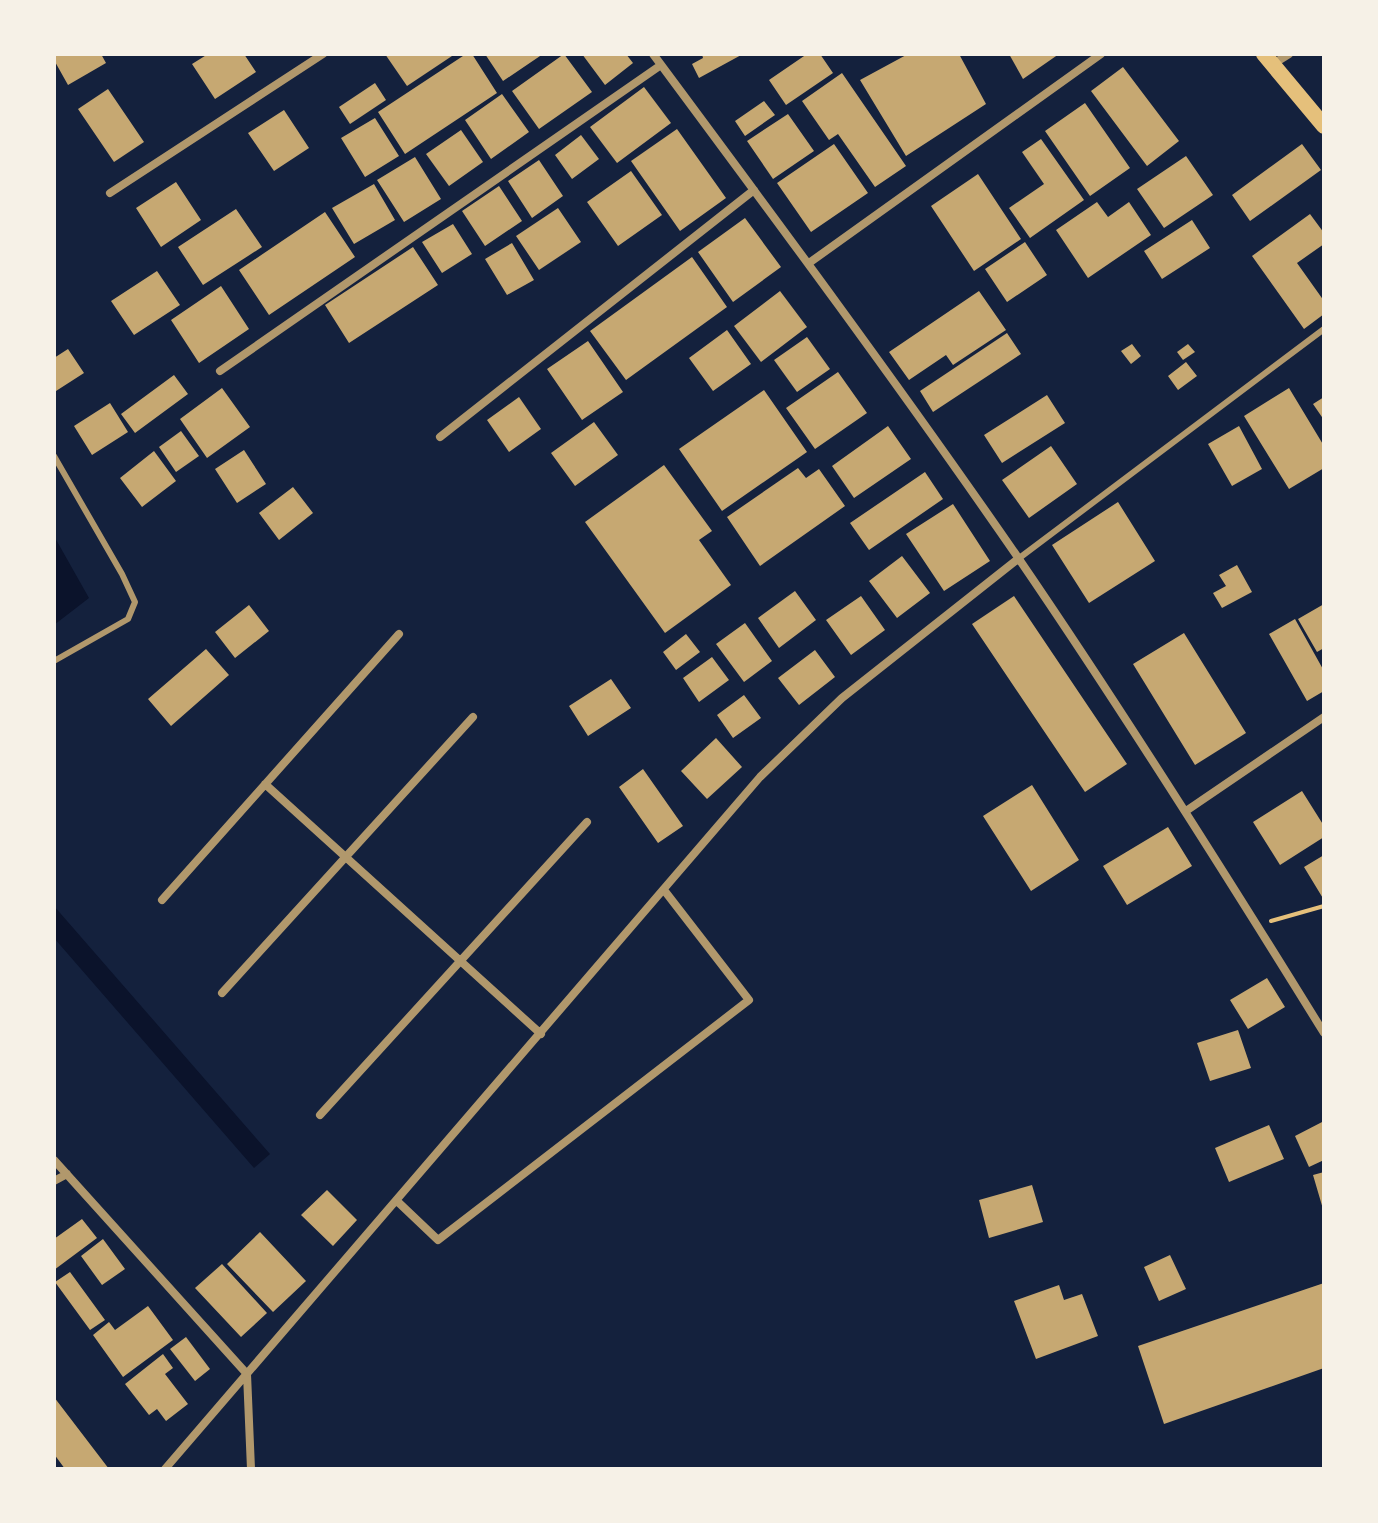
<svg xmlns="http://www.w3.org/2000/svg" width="1378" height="1523" viewBox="0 0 1378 1523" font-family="'Times New Roman',serif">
<rect width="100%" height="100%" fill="#14213d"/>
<path fill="#0b132b" d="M54 536 89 598 54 625Z
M54 906 270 1154 254 1168 54 938Z"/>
<path fill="#c6a872" d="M54 54H101L106 63 68 85 54 60Z
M208 54H244L256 72 215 99 192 64Z
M385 54H455L407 86Z
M466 54H472L497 93 405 154 378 112Z
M485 54H543L503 81Z
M564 54 592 92 539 129 512 91Z
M582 54H626L633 63 605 85Z
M702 54H743L699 78 692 64 703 58Z
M807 54H820L833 73 786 105 769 80Z
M908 54H959L986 104 906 156 860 80Z
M1009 54H1059L1023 79Z
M1123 67 1179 141 1147 166 1091 91Z
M842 73 906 166 875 187 838 134 829 140 802 101Z
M375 83 386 100 350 124 339 107Z
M644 87 671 123 617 163 590 127Z
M108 89 144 142 114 162 78 109Z
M502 94 529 132 491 159 465 120Z
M764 101 775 115 745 136 735 121Z
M1085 103 1130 168 1090 196 1045 131Z
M284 110 309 148 274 171 248 133Z
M788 114 814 151 773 179 747 141Z
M375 118 399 156 365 177 341 138Z
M677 129 726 198 680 231 631 161Z
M461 130 483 162 449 186 426 154Z
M581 135 599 159 572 179 555 155Z
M1041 139 1084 200 1030 238 1009 208 1044 184 1022 152Z
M834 144 868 193 811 232 777 183Z
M1302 144 1321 170 1250 221 1232 195Z
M1186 156 1213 195 1164 228 1137 189Z
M415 157 441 199 404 222 377 180Z
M539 160 563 196 532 218 508 181Z
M631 171 662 215 618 246 587 202Z
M978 174 1021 239 974 271 931 206Z
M176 182 201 220 161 247 136 208Z
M374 184 395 220 354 244 332 208Z
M499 186 522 221 485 246 462 211Z
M1097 202 1108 217 1129 202 1151 235 1088 278 1056 230Z
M558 208 581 242 539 270 516 236Z
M236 209 262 247 203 285 178 247Z
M325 212 355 257 269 315 239 270Z
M1310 214 1324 233V244L1297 263 1324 301V314L1304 329 1252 256Z
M745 218 781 267 733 302 698 252Z
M1192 220 1210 248 1162 279 1144 251Z
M453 224 472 254 442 273 422 242Z
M1025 242 1047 275 1007 302 985 269Z
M512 243 534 280 507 295 485 259Z
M413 247 438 285 349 343 325 305Z
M692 257 727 307 626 380 590 331Z
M157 271 180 305 134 335 111 301Z
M221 286 249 329 199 363 171 320Z
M780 291 807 327 761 362 734 326Z
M979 291 1006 330 953 365 946 355 909 380 889 352Z
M727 330 751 364 713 391 689 358Z
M1007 333 1021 354 933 412 920 391Z
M807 337 830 369 797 392 774 360Z
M588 341 623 392 582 420 547 369Z
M1132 344 1141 356 1131 364 1121 351Z
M1188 344 1195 352 1183 360 1177 352Z
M68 349 84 373 56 391 54 358Z
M1186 362 1197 376 1178 390 1168 376Z
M838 372 867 413 815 449 786 408Z
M174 375 188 394 135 433 121 414Z
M222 388 250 427 207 458 180 419Z
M1289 388 1324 446V468L1289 489 1244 416Z
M764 390 807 452 722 511 679 449Z
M1047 395 1065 423 1002 463 984 435Z
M519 397 541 429 509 452 487 420Z
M1324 397V420L1313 404Z
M110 403 128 432 92 455 74 426Z
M594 422 618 455 575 486 551 453Z
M888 426 911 459 854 498 832 466Z
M1239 426 1262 469 1232 486 1208 444Z
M181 431 199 456 176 472 159 447Z
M1051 446 1077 484 1029 518 1002 480Z
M244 450 266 484 237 503 215 469Z
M154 451 176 481 142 507 120 478Z
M664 465 712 531 699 540 731 585 665 633 585 522Z
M798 468 806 478 819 469 845 506 760 566 727 517Z
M925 472 943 499 869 550 850 523Z
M293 487 313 513 279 540 259 513Z
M1118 502 1155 561 1089 603 1052 545Z
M953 504 990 561 944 591 906 534Z
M902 556 930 593 897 618 869 581Z
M1237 565 1252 592 1222 608 1213 593 1226 586 1219 575Z
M795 591 816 620 779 648 758 618Z
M861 596 885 630 851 655 826 620Z
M1014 596 1127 764 1085 792 972 624Z
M1324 604V648L1317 652 1298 619Z
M249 605 269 631 235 658 215 632Z
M1295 619 1324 671V691L1307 701 1269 634Z
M745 623 772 661 744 682 716 644Z
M1184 633 1246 733 1195 765 1133 664Z
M686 634 700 652 676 670 663 652Z
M206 649 229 675 171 726 148 699Z
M815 650 835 677 799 705 778 678Z
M712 657 729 680 699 702 683 678Z
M611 679 631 708 588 736 569 706Z
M744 695 761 718 733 738 717 715Z
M716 738 742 767 707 799 681 771Z
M643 769 683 826 658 843 619 787Z
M1032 785 1079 860 1031 891 983 816Z
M1302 791 1324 826V837L1280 865 1253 822Z
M1168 827 1192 866 1127 905 1103 866Z
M1324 855V900L1304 867Z
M1267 978 1285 1007 1248 1029 1230 1000Z
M1238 1030 1251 1068 1210 1081 1197 1043Z
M1324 1121V1160L1309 1167 1295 1136Z
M1269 1125 1284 1159 1229 1182 1215 1148Z
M1324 1172V1208L1323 1209 1313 1175Z
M1032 1185 1043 1222 989 1238 979 1200Z
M327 1190 357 1220 333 1246 301 1215Z
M82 1219 97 1238 54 1270V1239Z
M260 1232 306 1281 273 1312 227 1264Z
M103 1239 125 1269 102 1285 81 1256Z
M1170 1255 1186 1289 1159 1301 1144 1267Z
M222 1264 267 1313 241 1337 195 1288Z
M70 1272 105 1320 90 1330 55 1282Z
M1324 1283V1368L1164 1424 1138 1346Z
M1059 1285 1064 1300 1082 1294 1098 1336 1036 1359 1014 1301Z
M148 1306 173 1340 123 1377 93 1335 109 1322 115 1330Z
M186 1337 210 1369 195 1381 170 1349Z
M163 1354 173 1368 165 1374 188 1404 166 1421 157 1409 149 1415 125 1384Z
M54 1397 109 1469H65L54 1454Z"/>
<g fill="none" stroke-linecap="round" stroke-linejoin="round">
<path stroke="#e5c07b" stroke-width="4" d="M1271 921 1324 906"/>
<path stroke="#b1986c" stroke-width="6" d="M54 456 122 574 135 602 128 619 54 661
M1018 559 1324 329"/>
<path stroke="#b1986c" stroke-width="8" d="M653 54C777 221 901 388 1019 559 1125 714 1225 873 1324 1033
M1273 64 1289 54
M110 193 323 54
M809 263 1101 54
M220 371 661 65
M440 437 754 190
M265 784 541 1034
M1186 811 1324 717
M162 900 399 634
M222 993 473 717
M320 1115 587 822
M54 1160 247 1374 251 1469
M54 1181 67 1174
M397 1201 438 1240 749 1000 664 890
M165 1469 760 777 842 698 1018 559"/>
<path stroke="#e5c07b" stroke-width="16" d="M1264 54 1324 126"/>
</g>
<rect width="1378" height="1523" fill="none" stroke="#f6f1e7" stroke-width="112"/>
</svg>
